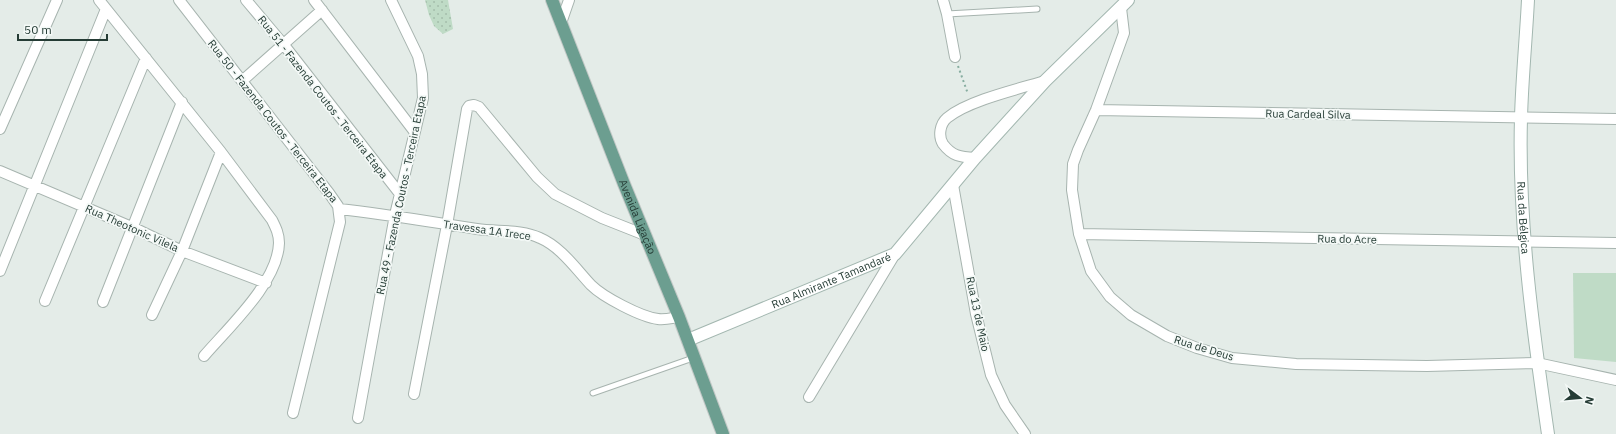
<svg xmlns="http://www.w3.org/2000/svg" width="1616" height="434" viewBox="0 0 1616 434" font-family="'IBM Plex Sans',sans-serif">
<defs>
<pattern id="grass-dots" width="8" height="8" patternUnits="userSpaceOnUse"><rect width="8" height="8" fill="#bfdbc6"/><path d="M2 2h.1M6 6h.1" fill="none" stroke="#a4bdab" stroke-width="1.8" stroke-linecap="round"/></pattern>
</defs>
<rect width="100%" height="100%" fill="#e4ece8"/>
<path fill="url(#grass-dots)" d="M425 0H448L453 29 443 34 434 26 429 15Z"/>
<path fill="#bfdbc6" d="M1573 273H1616V362L1574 358Z"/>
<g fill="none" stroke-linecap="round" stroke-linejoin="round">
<defs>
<path id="service" d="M947 14 1037 9
M593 393 693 358"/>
<path id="minor" d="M99 0 221 152 272 220C276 228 279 234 279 243 278 282 229 327 204 356
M179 0 329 193 338 206 340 222 293 413
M246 0 284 45 400 194
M314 0 414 131
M943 0 947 14 955 57
M1121 8 1124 33 1096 110 1078 150 1073 164 1072 190 1079 234 1091 271 1110 297 1131 315 1167 336 1197 348 1232 358 1296 364 1427 366 1537 363 1616 380
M561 23 569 0
M242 81 322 10
M1096 110 1616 119
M0 129 57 0
M975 158C960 157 952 156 943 144 938 136 940 124 947 118 967 101 1018 89 1045 81
M0 171 134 228 182 251 266 283
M953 185 976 314 991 375 1005 405 1025 434
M339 209C386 214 431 222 477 229 498 232 521 229 540 238 561 247 576 269 591 285 603 297 641 317 658 319 665 320 672 318 679 317
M1079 234 1616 243
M0 271 106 9
M45 301 146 58
M103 302 182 102
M152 315 182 251 221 152
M414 394 447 225 467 109 469 106 474 105 479 107 537 177 555 194 602 218 645 235
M809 397 895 254
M358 418 395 215 423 98 422 74 418 56 391 0"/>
<g id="secondary">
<path id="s1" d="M1528 0C1526 39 1522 79 1521 118 1518 222 1533 331 1548 434"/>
<path id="s2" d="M688 340 895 254 975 158 1045 81 1128 0"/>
</g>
<g id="primary">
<path id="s3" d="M552 0 624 184 679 317 723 434"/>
</g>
</defs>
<use href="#service" stroke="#a7b4af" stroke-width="7"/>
<use href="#minor" stroke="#a7b4af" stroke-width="12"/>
<use href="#secondary" stroke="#a3b7b0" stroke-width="14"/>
<use href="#primary" stroke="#c2c8c6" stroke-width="14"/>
<path stroke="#87ada0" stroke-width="2" stroke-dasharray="2 3" stroke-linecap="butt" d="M958 66 968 94"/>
<use href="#service" stroke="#fff" stroke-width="5"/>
<use href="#minor" stroke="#fff" stroke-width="10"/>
<use href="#secondary" stroke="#fff" stroke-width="12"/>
<use href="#primary" stroke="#6c9e90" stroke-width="12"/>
</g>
<g text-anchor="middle" stroke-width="3.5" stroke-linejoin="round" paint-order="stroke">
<g font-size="11" fill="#253c35" stroke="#f4f9f7">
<text transform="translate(323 97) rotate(52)" y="4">Rua 51 - Fazenda Coutos - Terceira Etapa</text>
<text transform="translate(1308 114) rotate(1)" y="4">Rua Cardeal Silva</text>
<text transform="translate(273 121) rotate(52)" y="4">Rua 50 - Fazenda Coutos - Terceira Etapa</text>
<text transform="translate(401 195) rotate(-78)" y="4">Rua 49 - Fazenda Coutos - Terceira Etapa</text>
<text dy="4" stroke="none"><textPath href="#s3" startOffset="233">Avenida Ligação</textPath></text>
<text dy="4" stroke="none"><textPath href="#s1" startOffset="218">Rua da Bélgica</textPath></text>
<text transform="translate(132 228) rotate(24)" y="4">Rua Theotonic Vilela</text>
<text transform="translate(487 230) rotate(8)" y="4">Travessa 1A Irece</text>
<text transform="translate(1347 239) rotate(1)" y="4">Rua do Acre</text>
<text dy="4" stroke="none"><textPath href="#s2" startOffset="155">Rua Almirante Tamandaré</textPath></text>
<text transform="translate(978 314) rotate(78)" y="4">Rua 13 de Maio</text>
<text transform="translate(1204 348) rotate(17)" y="4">Rua de Deus</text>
</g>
</g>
<g transform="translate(1580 398) rotate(106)" stroke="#f4f9f7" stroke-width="3" paint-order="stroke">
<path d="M0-3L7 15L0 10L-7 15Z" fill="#253c35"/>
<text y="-6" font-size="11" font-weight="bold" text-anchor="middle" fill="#253c35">N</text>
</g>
<path d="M18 34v6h89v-6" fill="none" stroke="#253c35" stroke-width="2"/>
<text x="24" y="34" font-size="12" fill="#253c35" stroke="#f4f9f7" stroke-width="3" paint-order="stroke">50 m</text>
</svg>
